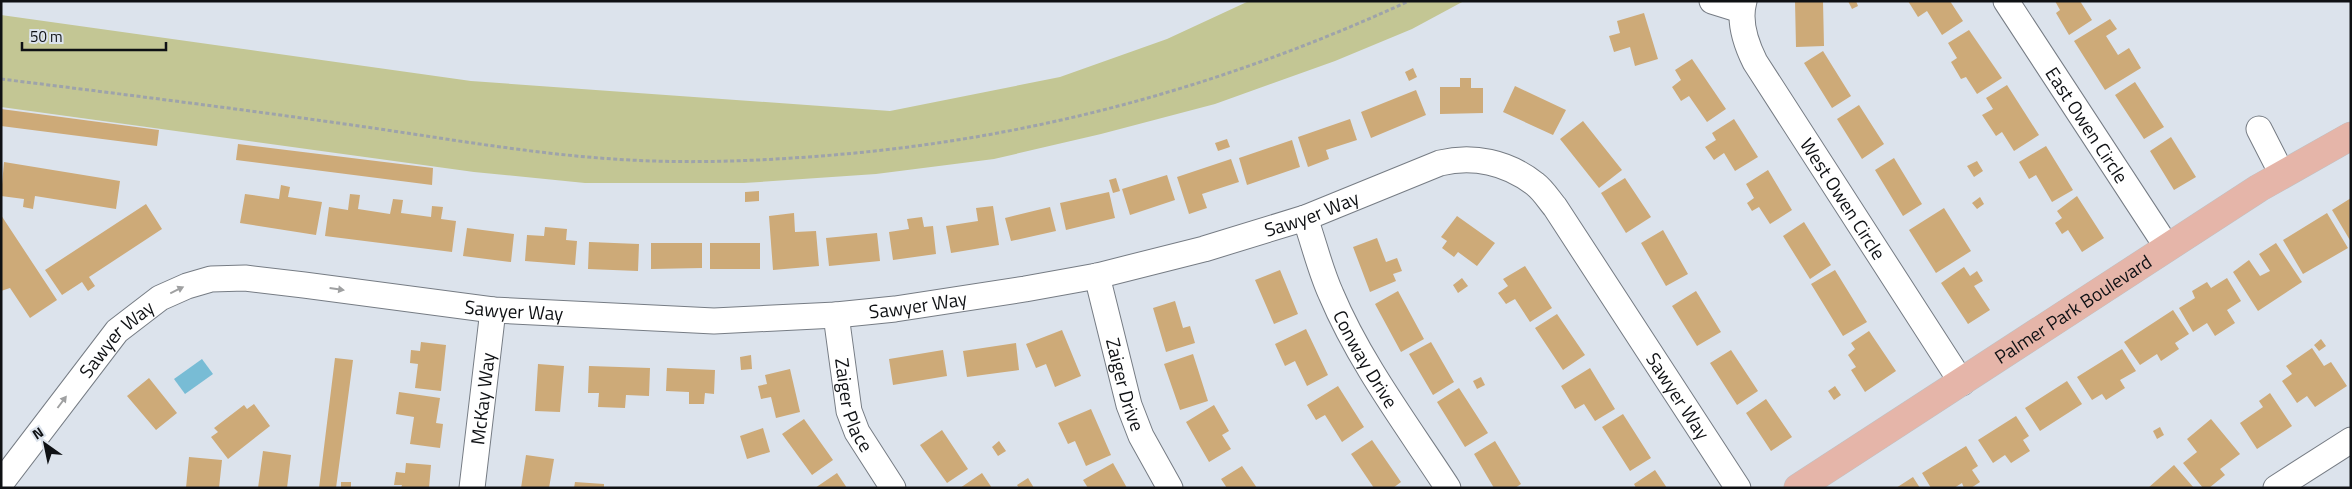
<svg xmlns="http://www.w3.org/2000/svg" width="2352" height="489" viewBox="0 0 2352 489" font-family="'Titillium Web',sans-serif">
<rect width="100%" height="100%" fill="#dce3ec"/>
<path fill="#c3c694" d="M1249 1H1464L1412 29 1335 61 1215 104 1101 134 994 159 876 174 744 183H585L474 172 1 107V15L471 81 890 111 1060 77 1167 39Z"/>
<path fill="#78bcd5" d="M202 359 213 374 185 394 174 379Z"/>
<path fill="#cdaa78" d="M1795 1H1823L1824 46 1796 47Z
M1848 1H1856L1858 6 1852 9Z
M1908 1H1950L1963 21 1942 35 1927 11 1918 17Z
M2055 1H2080L2092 20 2069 35 2056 13 2060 10Z
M1644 13 1658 59 1635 66 1630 47 1614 52 1609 36 1620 33 1617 21Z
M2110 19 2117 29 2106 36 2118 55 2129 48 2141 68 2105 90 2074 41Z
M1969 30 2002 78 1977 94 1966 77 1961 79 1951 62 1957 58 1948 43Z
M1823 51 1851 96 1832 108 1804 63Z
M1692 59 1726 109 1707 122 1689 96 1681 101 1672 87 1681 80 1675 70Z
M1413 68 1417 77 1409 81 1405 72Z
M1460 78H1471V88H1483V113L1440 114V87H1460Z
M2135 82 2164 127 2144 139 2115 95Z
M2007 85 2039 135 2014 151 2002 132 1996 136 1982 115 1993 109 1986 98Z
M1515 86 1566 110 1553 135 1503 112Z
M1416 90 1426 115 1371 138 1361 112Z
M1859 105 1884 144 1862 159 1837 119Z
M1 109 159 130 157 146 1 126Z
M1350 119 1357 140 1326 150 1329 159 1308 167 1298 137Z
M1734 119 1758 157 1735 171 1724 153 1714 160 1705 147 1716 140 1712 133Z
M1583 121 1622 170 1599 188 1560 139Z
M2171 137 2196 177 2174 190 2150 151Z
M1227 139 1230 147 1218 151 1215 143Z
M1292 140 1300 167 1247 185 1239 158Z
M238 144 433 168 432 185 236 160Z
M2046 146 2073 190 2052 202 2036 175 2029 179 2019 162Z
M1894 158 1922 204 1903 216 1875 170Z
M1231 159 1239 182 1202 194 1207 208 1189 214 1177 177Z
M1977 161 1983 171 1974 177 1967 166Z
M4 162 120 181 116 209 35 196 33 209 23 207 24 199 1 196Z
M1768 170 1792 210 1770 224 1759 207 1752 211 1747 203 1754 198 1746 184Z
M1167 175 1175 200 1130 215 1122 189Z
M1116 178 1120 191 1113 193 1109 180Z
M1625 178 1651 217 1626 233 1601 193Z
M281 185 290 187 288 197 322 202 316 235 240 223 245 194 279 199Z
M759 191V201L745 202V192Z
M1109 192 1115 218 1066 230 1060 203Z
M350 194 360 195 358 209 390 214 393 199 403 200 401 213 431 217 432 206 443 207 441 219 456 221 452 252 325 236 329 207 348 210Z
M2077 196 2104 238 2082 252 2068 230 2062 234 2055 223 2062 218 2057 211Z
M1980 197 1984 204 1977 209 1972 203Z
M2351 198V242L2332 210Z
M146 204 162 229 89 277 95 286 88 291 82 282 62 295 45 270Z
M993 206 999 245 951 253 946 226 978 221 976 208Z
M1050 207 1056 231 1011 241 1005 218Z
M1944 208 1971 251 1936 273 1909 230Z
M794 213 795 232 816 231 819 266 773 270 769 216Z
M2327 213 2348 248 2303 274 2283 240Z
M1 215 57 300 30 318 10 288 1 291Z
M1457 216 1495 243 1477 266 1458 252 1454 257 1442 248 1447 241 1441 237Z
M922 217 924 227 933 226 936 254 893 260 889 232 909 229 907 219Z
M1804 222 1831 265 1810 279 1783 236Z
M545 227 567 229 566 240 577 241 575 265 525 261 527 235 544 236Z
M467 228 514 234 511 262 463 256Z
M1663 230 1688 274 1666 286 1641 243Z
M877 233 880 261 829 266 826 238Z
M1377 238 1386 262 1397 258 1402 271 1393 274 1396 281 1370 292 1353 247Z
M589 242 639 244 638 271 588 269Z
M651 243H702V268L651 269Z
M710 243H760V269H710Z
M2276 243 2302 282 2258 311 2233 272 2249 260 2260 276 2270 271 2259 254Z
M1525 266 1552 308 1530 322 1515 299 1506 304 1498 293 1508 286 1503 279Z
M1964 267 1970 276 1977 271 1983 281 1974 286 1990 310 1968 324 1941 283Z
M1280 270 1298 314 1274 324 1255 280Z
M1835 270 1867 322 1843 336 1811 284Z
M1462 278 1468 286 1458 293 1453 285Z
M2227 278 2241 301 2227 310 2235 323 2215 336 2207 323 2193 332 2179 308 2195 298 2192 291 2207 282 2211 288Z
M1398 291 1424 339 1401 352 1375 304Z
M1696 291 1721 332 1697 346 1672 306Z
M1175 301 1183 328 1190 326 1195 343 1166 352 1153 308Z
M2173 310 2189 334 2175 343 2179 349 2161 361 2157 354 2140 365 2124 342Z
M1557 314 1585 355 1563 370 1535 328Z
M1306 329 1328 375 1307 386 1295 361 1285 366 1275 344Z
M1062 330 1081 376 1055 387 1046 364 1036 368 1026 344Z
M1869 331 1896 371 1865 392 1851 370 1856 367 1848 355 1855 349 1851 343Z
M2321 339 2326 346 2319 351 2314 345Z
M421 342 446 345 441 391 415 388 418 364 410 363 411 350 420 351Z
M1431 342 1454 382 1433 395 1409 354Z
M1016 343 1019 370 967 377 963 351Z
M2312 348 2324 366 2331 362 2347 386 2315 407 2307 396 2297 403 2282 381 2292 374 2286 366Z
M2122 349 2136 371 2120 380 2125 388 2106 400 2102 394 2092 400 2077 377Z
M943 350 947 376 893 385 889 359Z
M1731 350 1758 391 1737 405 1710 363Z
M1193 354 1208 401 1180 410 1164 364Z
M751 355 752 369 741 370 740 357Z
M335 358 353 360 336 488H319Z
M538 364 564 366 560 412 535 411Z
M589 366 650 368 649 396 626 395 625 408 598 407 599 393H588Z
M667 368 715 370 714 394 705 393 704 404H689V392L666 391Z
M1590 368 1615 409 1595 421 1584 404 1575 409 1561 386Z
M790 369 800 412 776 418 771 397 761 399 758 386 767 384 765 375Z
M1481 377 1485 385 1477 389 1473 381Z
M149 378 177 413 156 430 127 396Z
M2067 381 2082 404 2040 431 2025 408Z
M1338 386 1364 427 1342 442 1325 415 1316 420 1307 405Z
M1835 386 1841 395 1834 400 1828 391Z
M1459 388 1488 433 1465 447 1437 402Z
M399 392 440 398 436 423 443 424 440 448 410 444 414 417 396 414Z
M2270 393 2292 426 2257 449 2240 423 2263 407 2259 401Z
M1766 399 1792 437 1771 451 1746 413Z
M254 404 270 426 228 459 211 437 218 432 214 428 244 405 247 409Z
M1214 405 1229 431 1222 435 1231 449 1209 462 1186 422Z
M1091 409 1111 455 1086 466 1075 441 1068 444 1058 423Z
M1623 414 1651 458 1630 471 1602 427Z
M2016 416 2029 436 2023 440 2030 451 2011 463 2005 455 1993 463 1978 440Z
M804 419 833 460 812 475 782 434Z
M2211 419 2240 454 2220 469 2225 475 2209 488H2203L2183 463 2197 452 2187 439Z
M2160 427 2164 435 2157 439 2153 431Z
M763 428 770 452 747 459 740 436Z
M942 430 968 469 947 483 920 445Z
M1372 440 1401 482 1393 488H1374L1351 454Z
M999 441 1006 451 998 456 992 447Z
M1495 441 1521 484 1515 488H1494L1474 454Z
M1966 446 1978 466 1972 470 1980 482 1971 488H1964L1962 483 1954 488H1931L1922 473Z
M263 451 291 455 287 488H258Z
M526 455 554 459 549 488H521Z
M189 457 222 460 219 488H186Z
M406 463 431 465 429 488H401L402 485H394L396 472 405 473Z
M1113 463 1127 488H1088L1083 480Z
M2174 465 2194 488H2148Z
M1242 466 1257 488H1227L1221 479Z
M1655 470 1667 488H1636L1634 484Z
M837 473 847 488H815Z
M982 473 992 488H960Z
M1913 477 1920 488H1896Z
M1028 478 1034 488H1019L1017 485Z
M341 482H351V488H341Z
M575 482 604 484V488H574Z"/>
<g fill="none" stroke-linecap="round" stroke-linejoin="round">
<defs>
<g id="minor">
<path d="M1712 1 1741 10"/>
<path id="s1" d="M1744 1C1738 22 1746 44 1755 62L1962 383"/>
<path id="s2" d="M2006 1 2167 247"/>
<path d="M2259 129 2282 174"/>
<path id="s3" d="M1305 218C1314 243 1320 270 1331 294 1360 363 1407 425 1448 488"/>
<path id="s4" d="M1097 276 1129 405 1141 436 1170 488"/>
<path id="s5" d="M836 315 849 411 857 432 893 488"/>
<path id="s6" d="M1 483 117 331 160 298 187 286 211 279 245 278 304 285 493 310 714 321 836 315 895 309 1025 289 1097 276 1204 249 1305 218 1440 163C1473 155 1507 162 1535 184 1543 190 1549 200 1555 207L1738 488"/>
<path id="s7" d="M472 488 493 310"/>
<path d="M2276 488 2351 440"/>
</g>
<g id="major">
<path id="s8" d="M1798 488 2259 188 2351 136"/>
</g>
</defs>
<use href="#minor" stroke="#767c84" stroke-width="27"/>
<use href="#major" stroke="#c1c1c2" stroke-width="29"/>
<path stroke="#9ea3aa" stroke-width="3" stroke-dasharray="4 2.5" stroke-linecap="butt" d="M1 79C121 94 240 109 359 126 457 140 554 158 653 161 713 163 773 160 833 155 1036 138 1224 86 1409 1"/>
<use href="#minor" stroke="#fff" stroke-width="25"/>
<use href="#major" stroke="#e5b5a9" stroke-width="28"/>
</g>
<defs><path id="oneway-solid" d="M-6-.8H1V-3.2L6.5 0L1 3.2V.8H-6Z" transform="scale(1.25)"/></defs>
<g fill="#9fa0a1">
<use href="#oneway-solid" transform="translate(337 289) rotate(8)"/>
<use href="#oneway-solid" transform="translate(177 290) rotate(-26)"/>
<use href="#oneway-solid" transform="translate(62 402) rotate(-53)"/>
</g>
<g text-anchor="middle" stroke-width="5" stroke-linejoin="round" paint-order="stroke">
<g font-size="19" fill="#0f1114" stroke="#dce3ec">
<text dy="7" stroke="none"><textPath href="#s2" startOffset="148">East Owen Circle</textPath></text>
<text dy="7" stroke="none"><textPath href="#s1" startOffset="226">West Owen Circle</textPath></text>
<text dy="7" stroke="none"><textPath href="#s6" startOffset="1415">Sawyer Way</textPath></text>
<text dy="7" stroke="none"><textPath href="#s6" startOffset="1010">Sawyer Way</textPath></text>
<text dy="7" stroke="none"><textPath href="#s8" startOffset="328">Palmer Park Boulevard</textPath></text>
<text dy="7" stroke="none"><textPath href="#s6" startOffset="605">Sawyer Way</textPath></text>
<text dy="7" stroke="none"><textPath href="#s6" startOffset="185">Sawyer Way</textPath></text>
<text dy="7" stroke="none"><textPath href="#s3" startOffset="154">Conway Drive</textPath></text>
<text dy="7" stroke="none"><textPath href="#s4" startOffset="112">Zaiger Drive</textPath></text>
<text dy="7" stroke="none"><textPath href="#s6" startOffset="1910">Sawyer Way</textPath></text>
<text dy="7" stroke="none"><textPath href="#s7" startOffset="90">McKay Way</textPath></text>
<text dy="7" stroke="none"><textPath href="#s5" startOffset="92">Zaiger Place</textPath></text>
</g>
</g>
<rect width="2352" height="489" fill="none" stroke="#0f1114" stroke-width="5"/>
<g transform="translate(45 444) rotate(327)" stroke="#dce3ec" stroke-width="4" paint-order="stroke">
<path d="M0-4L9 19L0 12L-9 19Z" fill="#0f1114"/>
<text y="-8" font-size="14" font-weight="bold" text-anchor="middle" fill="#0f1114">N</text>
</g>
<path d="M22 42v8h144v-8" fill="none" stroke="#0f1114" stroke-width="2.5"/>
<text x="30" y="42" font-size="15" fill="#0f1114" stroke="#dce3ec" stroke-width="4" paint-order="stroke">50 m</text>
</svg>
